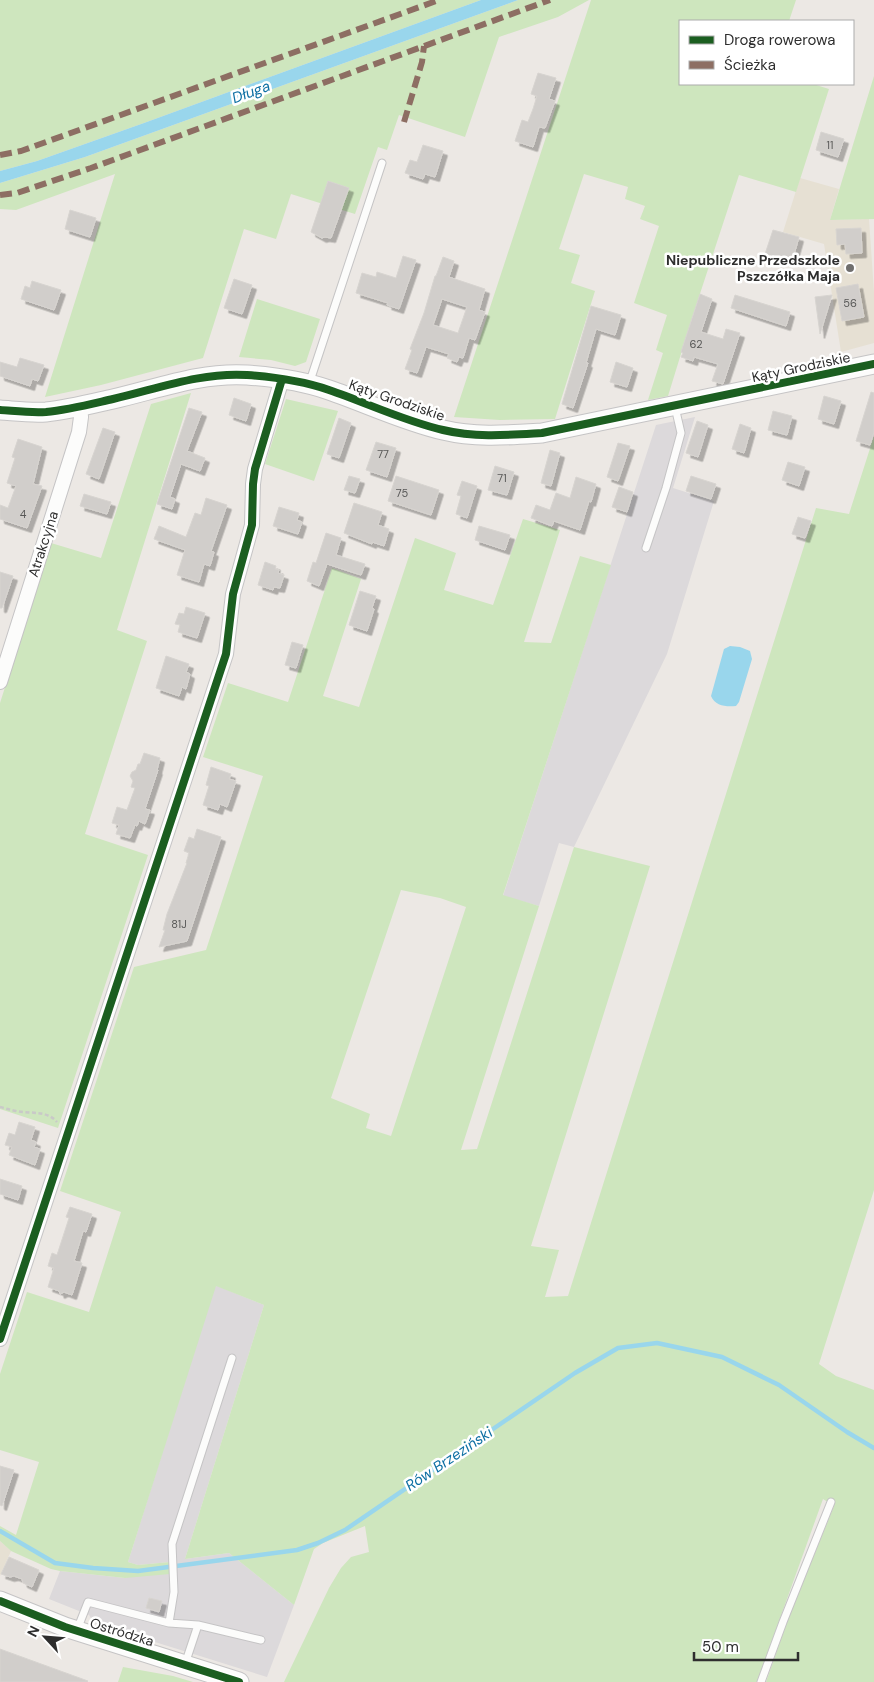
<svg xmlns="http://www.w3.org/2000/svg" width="874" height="1682" viewBox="0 0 874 1682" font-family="'DM Sans',sans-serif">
<defs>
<filter id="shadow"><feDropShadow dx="4.5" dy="4.5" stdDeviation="0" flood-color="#0004"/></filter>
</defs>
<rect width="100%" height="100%" fill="#ece8e4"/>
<path fill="#dcd9db" d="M695 417 673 488 714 501 667 654 574 847 559 843 539 906 503 896 656 425Z
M215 1285 264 1305 185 1559 229 1553 294 1605 267 1677 94 1623 89 1615 49 1599 60 1571 125 1578 170 1562 138 1565 128 1562Z"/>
<path fill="#e6e0d3" d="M800 178 839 189 830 220 869 219 874 292V343L841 352 824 244 783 232Z
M0 1541 11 1551 0 1576Z"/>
<path fill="#cee6be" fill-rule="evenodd" d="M0 0H481L144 123 37 161 0 171Z
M518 0H589L558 17 499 37 465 137 399 115 387 150 378 147 355 214 291 194 276 239 244 229 203 358 101 385 45 397 115 174 16 210 0 209V183L85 157Z
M591 0H796L789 21H680V84H813L829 89 796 192 739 175 693 315 668 396 648 400 663 353 656 350 667 315 634 303 659 226 640 219 645 206 625 199 628 187 584 174 559 249 580 255 571 283 595 291 555 419 500 420 454 417Z
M874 76V219L830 220Z
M257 299 320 319 306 362 295 366 271 360 239 357Z
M191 393 117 630 147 641 85 834 148 855 58 1128 0 1109V703L51 543 101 558 151 404Z
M286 399 338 411 314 481 265 464Z
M874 436V1190L819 1364 836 1376 874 1390V1682H766L787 1622 834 1506 823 1499 757 1682H284L329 1588 341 1568 351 1557 369 1552 365 1526 323 1543 314 1549 294 1605 229 1553 185 1559 264 1305 216 1286 128 1562 138 1565 170 1562V1574L125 1578 60 1571 51 1569 11 1551 0 1541V1526L16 1535 39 1462 0 1450V1374L27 1292 89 1312 121 1212 60 1191 134 967 206 950 263 776 203 757 228 683 288 702 332 568 361 579 323 696 359 707 415 538 456 553 444 590 493 605 523 519 560 530 524 642 551 643 580 556 611 565 503 895 539 906 461 1150 477 1149 574 847 650 866 531 1246 559 1250 545 1297 568 1296 816 508 849 514ZM401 890 440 898 466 907 391 1136 366 1128 370 1114 331 1098Z
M123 1667 173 1676 193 1682H118Z"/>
<path fill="#99d6ec" d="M481 0H518L85 157 0 183V171L37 161 144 123Z
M730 646 740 647 750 651 752 659 739 702 736 706C726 707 715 706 711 696L724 649Z"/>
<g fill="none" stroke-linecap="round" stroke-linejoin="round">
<path stroke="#99d6ec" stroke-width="4.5" d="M0 1531 55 1563 93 1568 138 1571 297 1550 318 1543 345 1530 575 1373 618 1348 657 1343 722 1357 779 1385 847 1432 874 1448"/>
</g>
<path fill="#d1cecb" stroke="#d7d4d0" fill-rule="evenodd" filter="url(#shadow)" d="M538 73 556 78 549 99 555 101 545 128 539 127 533 147 515 141 522 120 528 122 533 109 537 96 531 94Z
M821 132 844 139 838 157 816 150Z
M423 145 443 151 435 177 425 174 423 179 405 173 410 160 417 162Z
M328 181 349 188 331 238 325 237 322 238 311 232Z
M70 210 96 218 90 237 65 229Z
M861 228 862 253 846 254 845 244 837 245 836 229Z
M773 230 799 237 792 262 765 254Z
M403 256 416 260 399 309 387 305 388 303 356 293 362 273 376 277 377 272 396 278Z
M443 257 454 261 449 277 485 289 479 310 485 312 475 340 469 338 463 358 459 357 457 362 447 358 449 354 426 347 417 373 405 369 412 350 410 349 424 313 435 276H436ZM442 299 467 307 458 333 433 325Z
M234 279 252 285 242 314 224 308Z
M32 281 61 290 54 310 21 299 25 286 30 288Z
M858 284 864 317 842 321 836 288Z
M700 294 712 299 701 332 723 339 726 329 740 333 723 384 712 381 718 364 694 357 693 361 681 357 683 353 681 352Z
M735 295 790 312 786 326 731 308Z
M832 295 820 334 815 297Z
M591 306 621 315 615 335 596 329 586 363H588L573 408 562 404Z
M20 358 44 365 38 381 32 379 30 386 0 376V362L17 367Z
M616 362 633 368 627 387 610 382Z
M871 392 874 393V432L870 445 856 441Z
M824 396 841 401 834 424 818 419Z
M234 398 251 404 246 421 229 415Z
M189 408 202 412 187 451 205 458 200 471 181 464 170 497 175 499 172 509 157 504Z
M773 411 792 416 787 435 768 430Z
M339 418 351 423 339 458 327 454Z
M697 421 708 425 698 457 686 453Z
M740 424 751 428 744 453 732 449Z
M103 428 115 432 99 479 86 474Z
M18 439 42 447 33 484 42 486 27 528 0 519V505L8 508 16 486 7 483 15 458 12 457Z
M376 442 396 448 387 477 366 470Z
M618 443 630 446 618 481 607 477Z
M550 450 560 453 551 486 541 483Z
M788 462 805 467 799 486 782 480Z
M495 466 514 472 507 495 488 490Z
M349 476 360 479 355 493 344 490Z
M396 476 439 490 431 515 388 501Z
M691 476 716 484 711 499 686 491Z
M576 477 596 484 591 502 589 501 580 530 554 521 552 526 531 518 536 505 550 510 556 493 570 498Z
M462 481 477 486 467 518 456 514 461 496 457 495Z
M619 487 633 492 627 512 612 507Z
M84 494 111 502 107 514 80 506Z
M206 498 227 505 211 551 214 552 210 566 204 564 199 582 177 575 185 550 154 539 159 526 186 537 195 513 201 515Z
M354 503 382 512 378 525 389 529 384 546 372 542V544L344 533Z
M279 507 299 513 297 520 302 522 298 534 273 526Z
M798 517 811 521 805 538 792 534Z
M479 526 510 535 505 550 475 540Z
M326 533 341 538 336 555 365 564 361 575 327 564 319 586 307 581 313 562 316 563Z
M265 562 276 566 275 569 279 570 278 573 284 575 280 588 274 587 273 590 258 585Z
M0 572 13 576 2 608H0Z
M360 591 376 596 372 608 374 609 367 631 349 625Z
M186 607 205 613 197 638 178 632 180 625 175 624 179 613 184 614Z
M292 642 303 645 296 668 285 665Z
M166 656 189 664 186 672 190 674 186 689 182 687 179 696 156 688Z
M144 753 160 758 157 770H158L145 809 150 810 145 824 139 821 137 826 135 825 130 838 116 834 119 825 112 823 117 807 127 810 135 788 131 787 133 781 130 776 132 772 136 770 138 764H140Z
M211 767 231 774 229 779 236 781 227 807 220 804 218 810 203 805 209 786 206 785Z
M197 829 221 837 187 941 159 947 165 930H163L167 914 187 863H186L189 853 184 851 189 837 194 839Z
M19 1122 35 1127 31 1140 36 1142 34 1147 40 1149 35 1165 9 1155 12 1147 5 1145 9 1133 15 1135Z
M0 1179 22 1186 18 1200 0 1194Z
M70 1207 92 1214 86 1232 83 1231 74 1261 82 1263 72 1295 64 1292 60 1294 59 1291 48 1287 54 1268 48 1266 52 1253 57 1255 69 1218 66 1217Z
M0 1466 14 1470 2 1506 0 1505Z
M9 1557 39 1570 32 1587 23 1583 22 1579 14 1576 10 1577 1 1574Z
M149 1598 162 1601 159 1612 146 1608Z
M0 1649 88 1681 87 1682H0Z"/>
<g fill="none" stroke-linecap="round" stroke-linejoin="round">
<defs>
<path id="lane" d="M307 383 312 375 382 163
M646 548 666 488 681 433 675 407
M169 1623 174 1592 172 1544 232 1358
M77 1630 88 1602 169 1623 198 1625 261 1640
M185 1664 198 1625
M761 1682 783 1622 831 1502"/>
<path id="street" d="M0 682 79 432 81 417 80 406
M0 1339 226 654 233 594 252 525 253 484 255 469 282 379"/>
<path id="secondary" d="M0 410C15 411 30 413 46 412 68 410 91 404 113 399 157 389 201 372 247 375 274 377 303 381 329 390 367 403 404 421 443 430 476 438 509 435 542 433L874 364
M0 1601 65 1627 239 1682"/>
</defs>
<use href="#lane" stroke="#c5c4c5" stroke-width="9"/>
<use href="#street" stroke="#c5c4c5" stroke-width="16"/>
<use href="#secondary" stroke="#c5c4c5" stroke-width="21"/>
<path stroke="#c9c9c8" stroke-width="2.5" stroke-dasharray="4 2.5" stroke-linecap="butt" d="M0 1107C5 1108 10 1110 16 1111 30 1114 47 1110 57 1122"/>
<use href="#lane" stroke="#fcfcfb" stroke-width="7"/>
<use href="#street" stroke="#fcfcfb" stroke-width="14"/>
<use href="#secondary" stroke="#fcfcfb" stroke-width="19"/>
<path stroke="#8d6e63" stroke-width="6" stroke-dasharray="12 6" stroke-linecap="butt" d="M404 122 422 62 424 46
M0 155 21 151 439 0
M0 195 17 193 91 168 550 0"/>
<defs>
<path id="cycleway" d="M0 410C15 411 30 413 46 412 68 410 91 404 113 399 157 389 201 372 247 375 274 377 303 381 329 390 367 403 404 421 443 430 476 438 509 435 542 433L874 364
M0 1339 226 654 233 594 252 525 253 484 255 469 282 379
M0 1601 65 1627 239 1682"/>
</defs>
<use href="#cycleway" stroke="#fff" stroke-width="11"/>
<use href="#cycleway" stroke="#1b5e20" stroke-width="8"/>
</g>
<circle fill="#706f6e" stroke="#fff" stroke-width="2" cx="850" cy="268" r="5"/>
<g text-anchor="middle" stroke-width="5" stroke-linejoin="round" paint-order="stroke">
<g font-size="11" fill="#585857">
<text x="830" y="149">11</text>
<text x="850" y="307">56</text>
<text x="696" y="348">62</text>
<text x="383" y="458">77</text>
<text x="502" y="482">71</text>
<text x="402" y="497">75</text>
<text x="23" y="518">4</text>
<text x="179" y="928">81J</text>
</g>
<g font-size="14" font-weight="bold" fill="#2e2e2e" stroke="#fff" text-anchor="end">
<text x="840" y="265">Niepubliczne Przedszkole<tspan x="840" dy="16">Pszczółka Maja</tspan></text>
</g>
<g font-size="14" fill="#2e2e2e" stroke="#fff">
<text transform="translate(801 367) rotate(-12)" y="5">Kąty Grodziskie</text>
<text transform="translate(397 400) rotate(19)" y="5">Kąty Grodziskie</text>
<text transform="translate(43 544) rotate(-72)" y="5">Atrakcyjna</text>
<text transform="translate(122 1632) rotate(17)" y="5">Ostródzka</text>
</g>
<g font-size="15" font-style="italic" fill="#0d6fa3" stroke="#fff">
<text transform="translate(251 92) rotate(-20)" y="5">Długa</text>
<text transform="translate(449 1459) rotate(-34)" y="5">Rów Brzeziński</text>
</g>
</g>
<rect x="679" y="20" width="175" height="65" fill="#ffffff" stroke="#ababab"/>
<rect x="689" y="36" width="25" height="8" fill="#1b5e20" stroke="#ababab"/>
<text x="724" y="45" font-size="15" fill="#2e2e2e">Droga rowerowa</text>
<rect x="689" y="61" width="25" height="8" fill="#8d6e63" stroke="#ababab"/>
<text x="724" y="70" font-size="15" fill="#2e2e2e">Ścieżka</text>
<g transform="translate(45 1637) rotate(296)" stroke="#ffffff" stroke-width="4" paint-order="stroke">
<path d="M0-4L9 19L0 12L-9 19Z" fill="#2e2e2e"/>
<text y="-8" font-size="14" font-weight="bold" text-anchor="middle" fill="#2e2e2e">N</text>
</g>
<path d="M694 1652v8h104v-8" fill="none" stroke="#2e2e2e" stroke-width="2.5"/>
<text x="702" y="1652" font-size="15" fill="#2e2e2e" stroke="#ffffff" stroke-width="4" paint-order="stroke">50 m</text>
</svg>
